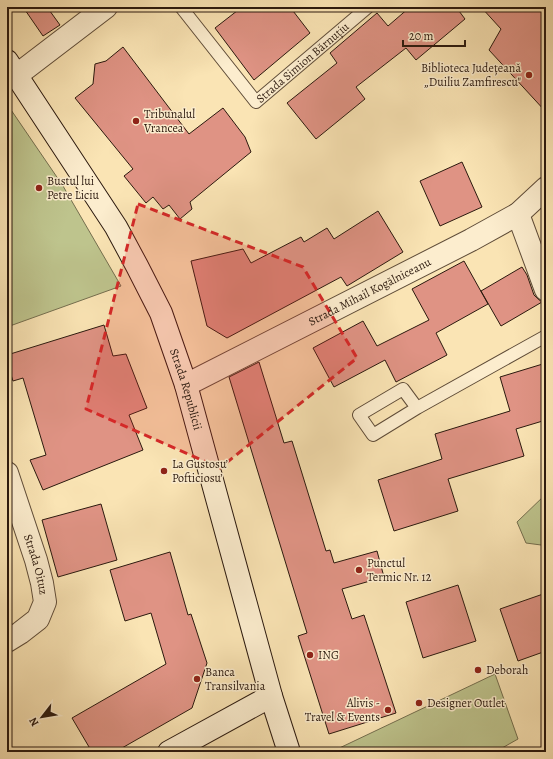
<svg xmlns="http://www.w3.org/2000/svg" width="553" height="759" viewBox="0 0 553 759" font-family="Alegreya,serif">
<rect width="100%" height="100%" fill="#fae4b4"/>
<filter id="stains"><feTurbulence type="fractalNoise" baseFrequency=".005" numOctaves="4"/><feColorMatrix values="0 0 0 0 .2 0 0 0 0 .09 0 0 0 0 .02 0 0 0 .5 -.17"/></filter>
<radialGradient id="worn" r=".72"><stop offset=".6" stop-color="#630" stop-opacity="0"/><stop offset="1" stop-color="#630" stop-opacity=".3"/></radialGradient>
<path fill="#bec48d" stroke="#746e4e" d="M7 104 63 186 121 286 7 327Z
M546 494V539L541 545 526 543 517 522Z
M495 674 518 739 495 752H331Z"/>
<path fill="#df9384" stroke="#2b190e" d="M23 7H47L60 25 43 36Z
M242 7H290L310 33 254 80 215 28Z
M410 7H456L465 19 416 60 406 48 356 87 365 99 316 139 287 103 337 63 330 53 377 13 388 26Z
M481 7H546V112L489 50 501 29Z
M123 47 189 134 223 108 245 137 251 152 190 202 192 209 180 219 169 205 163 209 153 197 146 203 124 176 133 169 75 98 93 84 95 64 106 61Z
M462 162 482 207 440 226 420 181Z
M378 211 403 252 347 286 341 277 227 338 207 326 191 261 243 249 251 263 301 237 304 242 327 228 334 239Z
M464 261 488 304 436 333 447 355 396 382 385 360 334 387 313 348 363 321 377 346 429 320 412 289Z
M522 267 527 275 534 295 538 299 542 302 501 326 481 291Z
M104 325 113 356 126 354 147 408 129 415 143 450 43 490 30 460 46 455 23 378 13 381 7 362V355Z
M259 362 284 443 292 441 326 551 330 550 334 563 377 551 384 577 342 589 352 619 364 615 396 713 329 734 298 636 307 633 229 377Z
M546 363V420L516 429 524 456 448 479 458 511 394 531 378 480 442 459 435 434 510 411 500 377Z
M101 504 117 560 58 577 42 520Z
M170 552 188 615 191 614 207 663 192 708 115 752H92L72 718 166 664 151 613 125 621 110 570Z
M458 585 476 641 423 658 406 602Z
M546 593V651L518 661 500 609Z"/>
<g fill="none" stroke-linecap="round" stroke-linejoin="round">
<defs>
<g id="service">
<path id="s1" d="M181 7 256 102 368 7"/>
<path d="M417 408 403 389 359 415 373 435 417 408 546 336"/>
</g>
<g id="minor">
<path d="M518 214 546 290"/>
<path id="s2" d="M7 473 36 560 42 583 45 602 38 619 20 633 7 641"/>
</g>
<g id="tertiary">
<path d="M17 75 106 7"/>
<path id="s3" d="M186 385 471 240 518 214 546 188"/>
</g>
<g id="secondary">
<path id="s4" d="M7 61 116 227 137 266 161 313 186 385 271 696 289 752"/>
<path d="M169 752 271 696"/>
</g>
</defs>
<use href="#service" stroke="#5f4c38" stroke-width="14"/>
<use href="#minor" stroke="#5f4c38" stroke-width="24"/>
<use href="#tertiary" stroke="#5f4c38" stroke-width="24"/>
<use href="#secondary" stroke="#2b190e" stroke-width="24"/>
<use href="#service" stroke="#fcedce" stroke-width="12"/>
<use href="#minor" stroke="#fcedce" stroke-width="22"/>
<use href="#tertiary" stroke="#fcedce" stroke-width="22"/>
<use href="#secondary" stroke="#fcedce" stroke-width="22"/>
</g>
<path fill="#d62828" fill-opacity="0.2" stroke="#d62828" stroke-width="3" stroke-dasharray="8 5" stroke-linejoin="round" d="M138 204 303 267 357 358 220 468 86 409Z"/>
<g fill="#8f2418" stroke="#fcedce" stroke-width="1.5">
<circle cx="529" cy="75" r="4"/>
<circle cx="136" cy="121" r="4"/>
<circle cx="39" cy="188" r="4"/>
<circle cx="164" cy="471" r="4"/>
<circle cx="359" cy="570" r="4"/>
<circle cx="310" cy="655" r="4"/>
<circle cx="478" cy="670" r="4"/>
<circle cx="197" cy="679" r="4"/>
<circle cx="419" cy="703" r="4"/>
<circle cx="388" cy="710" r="4"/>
</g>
<g text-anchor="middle" stroke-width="3" stroke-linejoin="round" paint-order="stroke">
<g font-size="12" fill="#2b190e" stroke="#fcedce">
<text dy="4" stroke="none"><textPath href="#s1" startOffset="182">Strada Simion Bărnuțiu</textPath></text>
<text dy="4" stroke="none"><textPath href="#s3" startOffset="206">Strada Mihail Kogălniceanu</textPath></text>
<text dy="4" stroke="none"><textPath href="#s4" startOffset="376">Strada Republicii</textPath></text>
<text dy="4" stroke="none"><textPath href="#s2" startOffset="96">Strada Oituz</textPath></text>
</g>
<g font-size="12" fill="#2b190e" stroke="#fcedce" text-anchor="start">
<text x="521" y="72" text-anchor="end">Biblioteca Județeană<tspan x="521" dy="14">„Duiliu Zamfirescu"</tspan></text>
<text x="144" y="118">Tribunalul<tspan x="144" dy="14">Vrancea</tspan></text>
<text x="47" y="185">Bustul lui<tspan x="47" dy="14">Petre Liciu</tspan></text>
<text x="172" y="468">La Gustosu’<tspan x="172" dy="14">Pofticiosu’</tspan></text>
<text x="367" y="567">Punctul<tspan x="367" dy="14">Termic Nr. 12</tspan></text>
<text x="318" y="659">ING</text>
<text x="486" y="674">Deborah</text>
<text x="205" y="676">Banca<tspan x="205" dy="14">Transilvania</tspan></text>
<text x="380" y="707" text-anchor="end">Alivis -<tspan x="380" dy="14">Travel &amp; Events</tspan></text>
<text x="427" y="707">Designer Outlet</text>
</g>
</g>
<rect width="553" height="759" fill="none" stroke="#fae4b4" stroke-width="24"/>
<rect x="8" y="8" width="537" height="743" fill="none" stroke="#2b190e" stroke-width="2"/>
<rect x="12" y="12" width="529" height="735" fill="none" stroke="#2b190e"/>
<g transform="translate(42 717) rotate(239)" stroke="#fcedce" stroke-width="3" paint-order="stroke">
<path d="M0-3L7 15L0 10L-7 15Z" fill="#2b190e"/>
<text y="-6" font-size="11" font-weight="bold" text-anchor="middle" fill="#2b190e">N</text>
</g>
<path d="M403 40v6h62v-6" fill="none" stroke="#2b190e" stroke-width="2"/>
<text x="409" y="40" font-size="12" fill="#2b190e" stroke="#fcedce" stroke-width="3" paint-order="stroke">20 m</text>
<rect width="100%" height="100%" filter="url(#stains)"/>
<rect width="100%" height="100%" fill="url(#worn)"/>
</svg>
